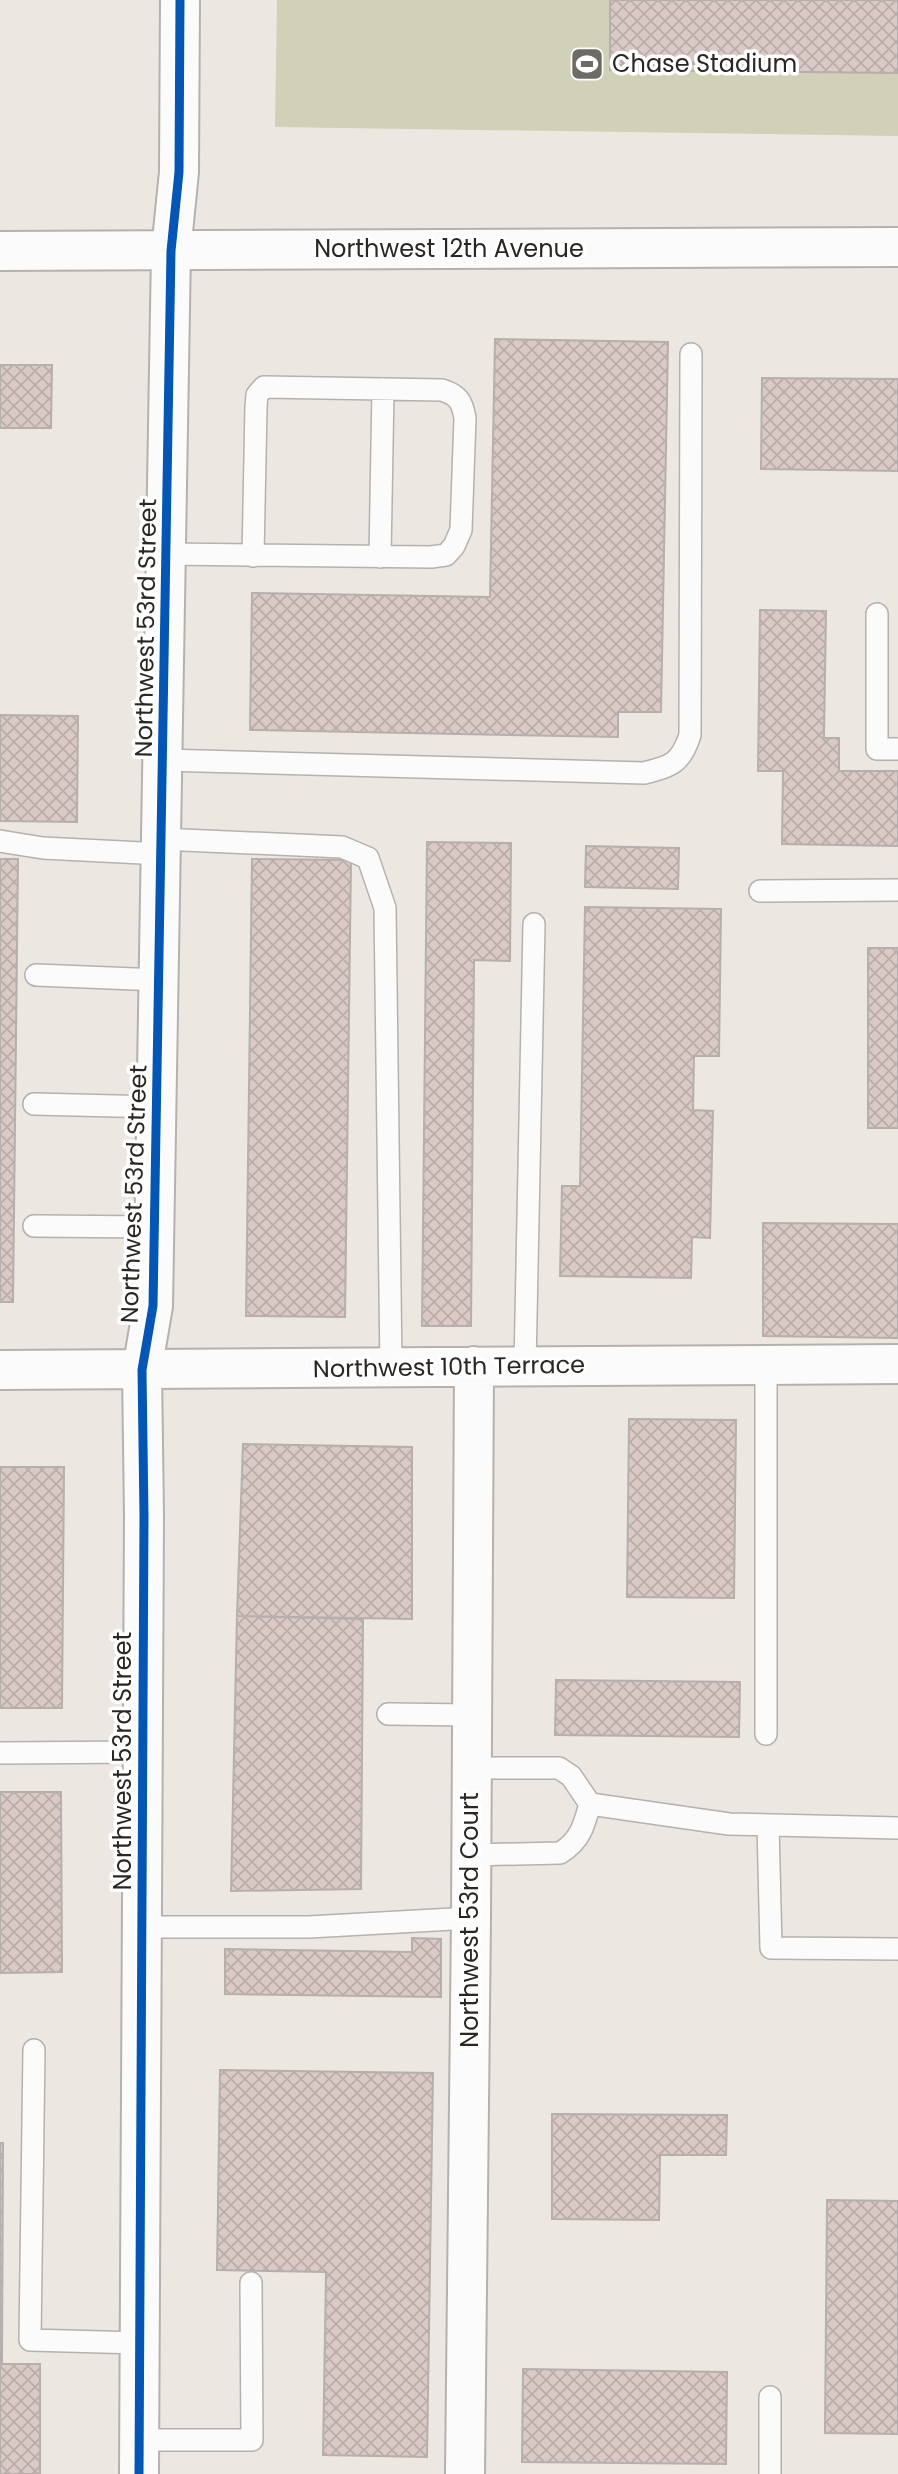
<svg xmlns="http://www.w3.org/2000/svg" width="898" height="2474" viewBox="0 0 898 2474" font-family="Poppins,sans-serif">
<defs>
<pattern id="building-cross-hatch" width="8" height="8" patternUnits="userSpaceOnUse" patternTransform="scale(1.75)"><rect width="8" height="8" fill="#d9cac5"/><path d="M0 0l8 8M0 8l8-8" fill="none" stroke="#baada9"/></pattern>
</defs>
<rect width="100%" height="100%" fill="#ede7e2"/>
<path fill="#d0d1b6" d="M277 0H898V136L275 127Z"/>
<path fill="url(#building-cross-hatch)" stroke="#b5afad" stroke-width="2" d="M610 0H898V73L610 70Z
M495 339 668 342 661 712H618V737L250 730 252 593 490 597Z
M0 365H52L51 428H0Z
M762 378 898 379V471L761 469Z
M760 610 826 611 824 738H839V771H898V846L782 844 783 771H758Z
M0 715 78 716 77 822 0 821Z
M427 842 511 843 510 961 474 960 471 1326H422Z
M586 846 679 848 678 889 585 887Z
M0 859H18L13 1302H0Z
M252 859 351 860 345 1317 246 1316Z
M585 907 721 909 719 1056H694L693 1110 713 1111 710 1238 692 1237 691 1278 560 1276 562 1186H580Z
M868 948H898V1128H868Z
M763 1223 898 1224V1338L763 1336Z
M629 1419 736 1420 734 1598 627 1597Z
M243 1444 412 1447V1619L237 1616Z
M0 1467H64L62 1708H0Z
M237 1616 363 1619 361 1889 231 1891Z
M556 1680 740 1682 739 1737 555 1735Z
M0 1792H61L62 1972 0 1973Z
M412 1938 441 1939V1997L225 1994V1949L412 1952Z
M220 2070 433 2073 427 2457 323 2455 326 2272 217 2270Z
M552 2114 727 2115 726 2155H660L659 2220 552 2219Z
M0 2143H3L2 2364H40V2474H0Z
M827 2200 898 2201V2434L825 2433Z
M523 2369 727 2372 726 2464 522 2462Z"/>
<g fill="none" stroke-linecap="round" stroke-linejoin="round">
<defs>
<path id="lane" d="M166 554 431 557 446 555 454 546 461 530 465 418C462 401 458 395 442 390L264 387 257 395 256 407 253 556
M380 557 383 389
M877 614V749H898
M163 760 644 773C672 766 681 763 690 735L691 354
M161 839 342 847 368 858 385 908 391 1367
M0 841 43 848 162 854
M760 891 898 890
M36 975 160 980
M34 1104 157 1107
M34 1226 155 1227
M525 1366 534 924
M388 1714 471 1715
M766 1734V1365
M0 1753 142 1752
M471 1768H559L571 1776 590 1804 729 1824 898 1828
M768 1825 771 1948 898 1949
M470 1855 560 1853C580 1841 584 1826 590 1804
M141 1927H309L471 1918
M34 2050 30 2340 139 2343
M770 2397V2474
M138 2440H252L251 2283"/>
<path id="street" d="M0 1370 898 1364
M139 2474 144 1516 142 1370 153 1306 171 251 179 172 180 0
M465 2474 471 1918 474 1366"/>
<path id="secondary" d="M0 251 898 247"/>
</defs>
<use href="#lane" stroke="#b5b1ad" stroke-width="24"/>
<use href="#street" stroke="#b5b1ad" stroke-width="42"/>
<use href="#secondary" stroke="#b5b1ad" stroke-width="42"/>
<use href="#lane" stroke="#fcfbfb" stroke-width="21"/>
<use href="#street" stroke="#fcfbfb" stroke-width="38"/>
<use href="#secondary" stroke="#fcfbfb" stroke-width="38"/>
<defs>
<path id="cycleway" d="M139 2474 144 1516 142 1370 153 1306 171 251 179 172 180 0"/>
</defs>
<use href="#cycleway" stroke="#fff" stroke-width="13"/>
<use href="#cycleway" stroke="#0057b8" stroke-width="9"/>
</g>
<defs>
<symbol id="stadium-square" viewBox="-11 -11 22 22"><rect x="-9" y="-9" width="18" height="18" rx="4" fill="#6e6a65" stroke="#fff"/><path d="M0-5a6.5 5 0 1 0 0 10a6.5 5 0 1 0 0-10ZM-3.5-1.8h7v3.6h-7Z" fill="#fff"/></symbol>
</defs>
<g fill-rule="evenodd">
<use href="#stadium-square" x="568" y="45" width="38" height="38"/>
</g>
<g text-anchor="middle" stroke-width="7" stroke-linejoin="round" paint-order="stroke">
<g font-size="24" fill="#2a2622" stroke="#fff" text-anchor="start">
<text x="612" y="72">Chase Stadium</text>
</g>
<g font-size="24" fill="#2a2622" stroke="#fff">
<text x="449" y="257">Northwest 12th Avenue</text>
<text transform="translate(146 628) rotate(-89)" y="8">Northwest 53rd Street</text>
<text transform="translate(134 1194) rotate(-88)" y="8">Northwest 53rd Street</text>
<text transform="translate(449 1367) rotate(-1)" y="8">Northwest 10th Terrace</text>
<text transform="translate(123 1761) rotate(-90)" y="8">Northwest 53rd Street</text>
<text transform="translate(470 1920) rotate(-90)" y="8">Northwest 53rd Court</text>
</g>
</g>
</svg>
